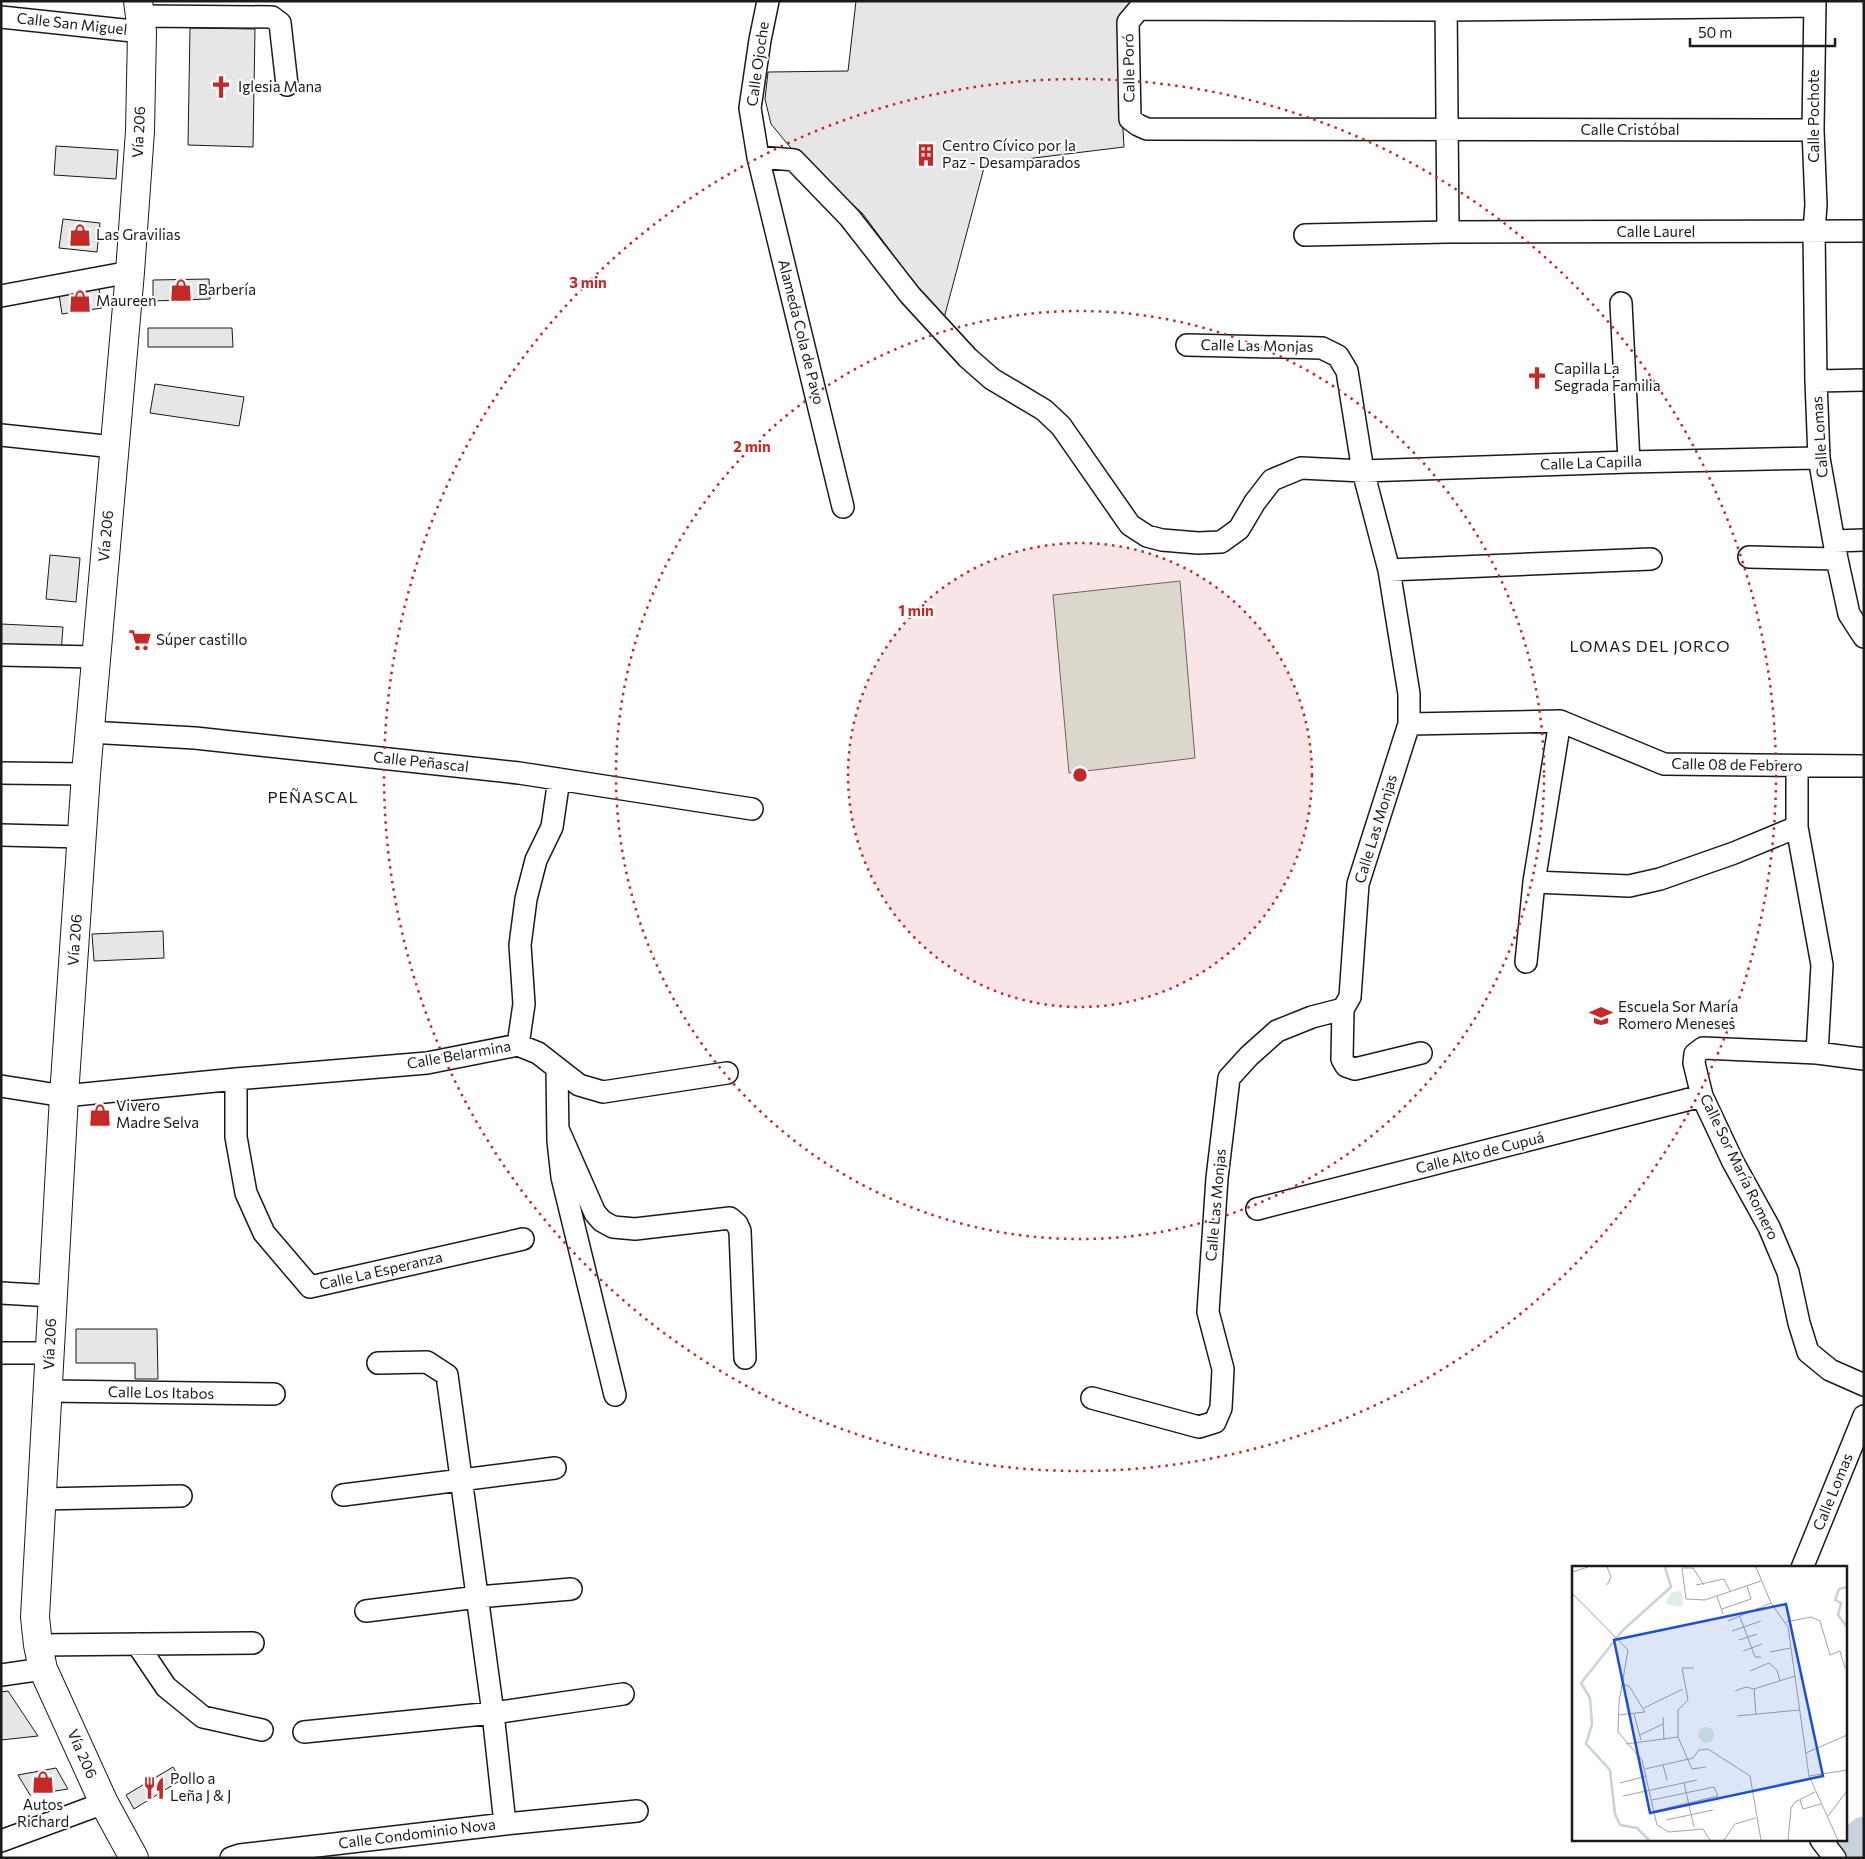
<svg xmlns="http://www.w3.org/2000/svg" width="1865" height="1859" viewBox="0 0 1865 1859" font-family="Commissioner,sans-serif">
<rect width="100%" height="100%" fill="#fff"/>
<path fill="#e0efe3" stroke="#6a6a6a" d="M1180 581 1195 758 1069 773 1053 595Z"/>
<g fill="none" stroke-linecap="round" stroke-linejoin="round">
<path stroke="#c6d2dc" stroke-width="35" d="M1837 1858 1864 1834"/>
</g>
<path fill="#e6e6e6" stroke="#1a1a1a" d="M856 1H1140L1125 9 1117 25 1124 147 985 164 943 322 863 214 790 147 771 124 765 99 768 72 848 71Z
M190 28 255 29 253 147 188 145Z
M56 146 118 150 116 179 54 175Z
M63 219 100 223 97 252 59 248Z
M209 279 210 299 153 301V280Z
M99 289 102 308 62 314 59 294Z
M148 328H232L233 347H148Z
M155 384 244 397 239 426 150 413Z
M50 555 80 558 76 602 46 599Z
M1 624 63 627 61 653H1Z
M163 931 164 958 94 961 92 934Z
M76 1329H157L158 1379H135V1363H76Z
M8 1691 38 1736 1 1740V1692Z
M173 1767 181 1780 134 1809 126 1795Z
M56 1768 68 1789 30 1795 18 1775Z"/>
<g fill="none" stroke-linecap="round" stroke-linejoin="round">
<defs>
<path id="minor" d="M768 1 760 40 750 108 758 157 843 507
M1446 1 1448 232
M1815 1 1813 130 1816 205 1814 231 1816 381 1819 458 1837 559 1849 614 1864 637
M140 16 272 17 280 23 287 85
M1 17 142 32
M1813 130 1147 129 1138 125 1130 119 1128 22 1139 9 1446 10 1815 6
M758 157 794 160 850 218 910 295 968 358 992 379 1044 410 1061 426 1130 525 1147 536 1162 540 1198 543 1221 542 1239 529 1255 502 1272 480 1301 468 1363 471 1629 462 1819 458
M1305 235 1448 232 1864 231
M1 296 130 272
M1621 303 1629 462
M1816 381 1864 380
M1 435 114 447
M1834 541 1864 540
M1749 557 1837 559
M1389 570 1651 559
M1 655 95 657
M1409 724 1560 721 1664 764 1864 766
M89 732 195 738 519 773 752 809
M1797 766V827L1822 965 1817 1053
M1 773 86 774
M1 835 82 837
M1534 882 1629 886 1660 879 1734 853 1797 827
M1526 962 1534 882 1560 721
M1343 1009 1342 1059 1346 1066 1355 1069 1421 1053
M518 1045 524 1004 520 945 526 899 536 860 552 827 559 779
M1864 1059 1817 1053 1703 1048 1695 1054 1694 1063 1702 1096 1733 1162 1769 1227 1788 1272 1799 1323 1808 1352 1830 1370 1864 1385
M557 1068 558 1141 562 1177 615 1395
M236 1079V1137L246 1193 264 1233 310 1287 523 1239
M1 1086 64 1096 236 1079 427 1063 518 1045 538 1053 579 1085 603 1092 727 1073
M558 1129 595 1213 602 1221 613 1227 635 1229 730 1218 737 1224 740 1231 745 1358
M1257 1209 1702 1096
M1 1293 53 1296
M1 1353H50
M378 1363 427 1362 447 1375 493 1713 505 1824
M48 1391 274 1394
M1092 1398 1199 1427 1215 1422 1221 1408 1223 1369 1208 1312 1217 1178 1229 1078 1249 1056 1277 1031 1312 1017 1343 1009 1350 997 1358 884 1409 724V694L1389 570 1363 471 1347 371 1338 356 1322 348 1187 345
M343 1495 555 1468
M41 1499 181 1496
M1802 1568 1864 1416
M366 1611 478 1597 571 1589
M137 1644 166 1687 203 1717 262 1730
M38 1645 253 1643
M1 1675 43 1669
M304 1732 493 1713 623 1694
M1821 1840 1835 1858
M1 1841 104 1803
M231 1858 240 1855 505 1824 637 1811"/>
<path id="major" d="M134 1858 104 1803 43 1669 38 1645 35 1617 64 1096 86 774 130 272 140 131 142 32 138 1"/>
</defs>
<use href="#minor" stroke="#1a1a1a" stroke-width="24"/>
<use href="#major" stroke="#1a1a1a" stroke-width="30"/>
<use href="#minor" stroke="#fff" stroke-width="21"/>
<use href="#major" stroke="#fff" stroke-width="28"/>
</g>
<circle cx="1080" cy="775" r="232" fill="#c62828" fill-opacity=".12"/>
<g fill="none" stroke="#c62828" stroke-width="2.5" stroke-dasharray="2.5 5">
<circle cx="1080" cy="775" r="232"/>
<circle cx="1080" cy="775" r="464"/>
<circle cx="1080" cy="775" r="696"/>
</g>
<defs>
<symbol id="church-bare" viewBox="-9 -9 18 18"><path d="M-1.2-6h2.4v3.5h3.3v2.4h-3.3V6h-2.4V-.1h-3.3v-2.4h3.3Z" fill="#c62828" stroke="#fff" stroke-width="2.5" paint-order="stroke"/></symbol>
<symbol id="building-bare" viewBox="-9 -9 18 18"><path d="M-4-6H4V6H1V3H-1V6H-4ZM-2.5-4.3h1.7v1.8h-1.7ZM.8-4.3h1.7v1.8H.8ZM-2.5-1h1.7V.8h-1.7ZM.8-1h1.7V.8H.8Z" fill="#c62828" stroke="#fff" stroke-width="2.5" paint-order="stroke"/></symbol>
<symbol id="shop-bare" viewBox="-9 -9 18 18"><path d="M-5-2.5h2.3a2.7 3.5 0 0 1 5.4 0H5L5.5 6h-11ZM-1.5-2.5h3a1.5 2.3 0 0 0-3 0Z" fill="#c62828" stroke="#fff" stroke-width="2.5" paint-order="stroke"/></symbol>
<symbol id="supermarket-bare" viewBox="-9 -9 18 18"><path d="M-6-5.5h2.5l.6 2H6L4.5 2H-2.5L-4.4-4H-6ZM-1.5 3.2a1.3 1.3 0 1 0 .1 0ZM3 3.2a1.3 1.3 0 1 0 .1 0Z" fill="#c62828" stroke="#fff" stroke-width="2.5" paint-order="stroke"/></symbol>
<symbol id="school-bare" viewBox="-9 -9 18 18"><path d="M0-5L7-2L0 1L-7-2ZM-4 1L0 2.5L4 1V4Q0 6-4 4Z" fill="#c62828" stroke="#fff" stroke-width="2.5" paint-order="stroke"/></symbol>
<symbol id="restaurant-bare" viewBox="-9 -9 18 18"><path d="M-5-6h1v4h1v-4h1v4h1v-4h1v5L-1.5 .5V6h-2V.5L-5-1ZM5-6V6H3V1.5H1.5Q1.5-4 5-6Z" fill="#c62828" stroke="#fff" stroke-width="2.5" paint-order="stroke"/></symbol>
</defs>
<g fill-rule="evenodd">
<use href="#church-bare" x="205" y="71" width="32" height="32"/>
<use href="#building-bare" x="910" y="139" width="32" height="32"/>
<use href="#shop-bare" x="64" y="219" width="32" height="32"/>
<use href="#shop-bare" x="165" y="274" width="32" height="32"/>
<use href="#shop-bare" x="64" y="285" width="32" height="32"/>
<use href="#church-bare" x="1521" y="362" width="32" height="32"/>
<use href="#supermarket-bare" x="124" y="624" width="32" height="32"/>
<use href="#school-bare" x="1585" y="1000" width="32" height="32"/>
<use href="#shop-bare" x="84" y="1099" width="32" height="32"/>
<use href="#shop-bare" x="27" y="1766" width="32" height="32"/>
<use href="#restaurant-bare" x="138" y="1772" width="32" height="32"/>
</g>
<g text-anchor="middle" stroke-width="4" stroke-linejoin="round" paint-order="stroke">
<g font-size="15" fill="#1a1a1a" stroke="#fff">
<text transform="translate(72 24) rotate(6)" y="5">Calle San Miguel</text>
<text transform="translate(758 64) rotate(-82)" y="5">Calle Ojoche</text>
<text transform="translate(1129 68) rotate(-91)" y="5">Calle Poró</text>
<text transform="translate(1814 116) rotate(-90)" y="5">Calle Pochote</text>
<text x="1630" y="135">Calle Cristóbal</text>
<text transform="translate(139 132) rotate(-87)" y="5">Vía 206</text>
<text x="1656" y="237">Calle Laurel</text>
<text transform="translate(801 332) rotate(76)" y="5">Alameda Cola de Pavo</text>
<text transform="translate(1257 346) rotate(1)" y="5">Calle Las Monjas</text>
<text transform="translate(1820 437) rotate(-94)" y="5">Calle Lomas</text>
<text transform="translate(1591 463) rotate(-2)" y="5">Calle La Capilla</text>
<text transform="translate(106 536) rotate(-85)" y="5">Vía 206</text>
<text transform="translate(421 762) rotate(6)" y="5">Calle Peñascal</text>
<text transform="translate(1737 765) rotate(1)" y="5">Calle 08 de Febrero</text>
<text transform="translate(1376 829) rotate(-73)" y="5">Calle Las Monjas</text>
<text transform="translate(75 940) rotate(-86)" y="5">Vía 206</text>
<text transform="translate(459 1055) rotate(-10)" y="5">Calle Belarmina</text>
<text transform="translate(1480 1153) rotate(-14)" y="5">Calle Alto de Cupuá</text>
<text transform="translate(1739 1167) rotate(64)" y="5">Calle Sor María Romero</text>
<text transform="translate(1216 1205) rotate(-85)" y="5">Calle Las Monjas</text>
<text transform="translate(381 1271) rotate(-13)" y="5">Calle La Esperanza</text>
<text transform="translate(50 1344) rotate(-87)" y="5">Vía 206</text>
<text transform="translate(161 1393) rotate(1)" y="5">Calle Los Itabos</text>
<text transform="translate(1833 1492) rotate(-68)" y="5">Calle Lomas</text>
<text transform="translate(82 1754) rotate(66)" y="5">Vía 206</text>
<text transform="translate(417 1834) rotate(-7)" y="5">Calle Condominio Nova</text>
</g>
<g font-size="15" fill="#1a1a1a" stroke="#fff" text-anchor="start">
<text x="238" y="92">Iglesia Mana</text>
<text x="942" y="151">Centro Cívico por la<tspan x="942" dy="17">Paz - Desamparados</tspan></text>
<text x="96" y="240">Las Gravilias</text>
<text x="198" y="295">Barbería</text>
<text x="96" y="306">Maureen</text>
<text x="1554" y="374">Capilla La<tspan x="1554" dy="17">Segrada Familia</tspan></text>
<text x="156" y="645">Súper castillo</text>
<text x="1618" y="1012">Escuela Sor María<tspan x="1618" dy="17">Romero Meneses</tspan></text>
<text x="116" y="1111">Vivero<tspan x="116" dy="17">Madre Selva</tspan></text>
<text x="170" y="1784">Pollo a<tspan x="170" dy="17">Leña J &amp; J</tspan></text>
<text x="43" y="1810" text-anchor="middle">Autos<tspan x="43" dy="17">Richard</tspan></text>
</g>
<g font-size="16" letter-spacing="1" fill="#1a1a1a" stroke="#fff">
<text x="1650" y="652">LOMAS DEL JORCO</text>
<text x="313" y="803">PEÑASCAL</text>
</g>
</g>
<g transform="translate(1572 1566)">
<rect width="275" height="275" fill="#fff"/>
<path d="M110 25 111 41 93 38 99 26ZM126 169a8 8 0 1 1 16 0a8 8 0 1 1-16 0Z" fill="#e0efe3"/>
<path fill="none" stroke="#c6d2dc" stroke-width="2.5" d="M275 21 267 23 263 34 269 37 266 49 275 61M77 274 65 262 48 259 43 248 38 204 14 178 20 158 18 132 9 117 51 64 99 21 93 1"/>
<path fill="none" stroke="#a3a3a3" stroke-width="1" d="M35 1 39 11 35 19M184 1 199 37 216 61 237 210 266 274M0 6 16 1M124 19 152 13 158 25M132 19 121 2H110L114 33 133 34 189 15M0 27 56 84 47 136 46 166 70 194 85 259 97 266 131 263 138 274M145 30 151 48M150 43 179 33 175 20M168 51 183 91H189M156 55 199 37M214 56 239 51 248 55 258 89 268 85 273 102M160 65 189 55M167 74 185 68M171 85 190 78M198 86 219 82M122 102H110L116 134 106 144V171L120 203 134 201M178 105 197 97 205 104 208 115M182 123 184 149M163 125 174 121 182 123 223 110M72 142 111 123M62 148 69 174M46 149 73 146 57 120 50 118M165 150 227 144M91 151 92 174M68 169 91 158M54 178 106 171M234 187 275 169M91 199 95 214M73 203 121 192 127 184 136 183 178 210 189 274M237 210 275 204M48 217 75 210M112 217 122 261M51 230 125 214M80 234 142 221 146 230 83 245M228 234 231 243 249 238M256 250 275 225M94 254 141 244M152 274 163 258 184 252M216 274 219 242 223 236 243 226"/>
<path fill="#1d4ed8" fill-opacity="0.15" stroke="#1d4ed8" stroke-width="2.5" d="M214 38 251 210 78 247 42 74Z"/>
<rect width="275" height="275" fill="none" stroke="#1a1a1a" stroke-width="2.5"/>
</g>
<circle cx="1080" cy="775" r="8" fill="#c62828" stroke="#fff" stroke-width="2.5"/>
<g font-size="15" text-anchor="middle" font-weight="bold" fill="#c62828" stroke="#fff" stroke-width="4" stroke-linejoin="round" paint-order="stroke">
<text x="588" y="288">3 min</text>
<text x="752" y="452">2 min</text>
<text x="916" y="616">1 min</text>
</g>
<rect width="1865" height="1859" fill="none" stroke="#1a1a1a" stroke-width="5"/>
<path d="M1690 38v8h145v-8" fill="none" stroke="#1a1a1a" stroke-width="2.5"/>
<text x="1698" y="38" font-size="15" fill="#1a1a1a" stroke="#ffffff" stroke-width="4" paint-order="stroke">50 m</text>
</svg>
